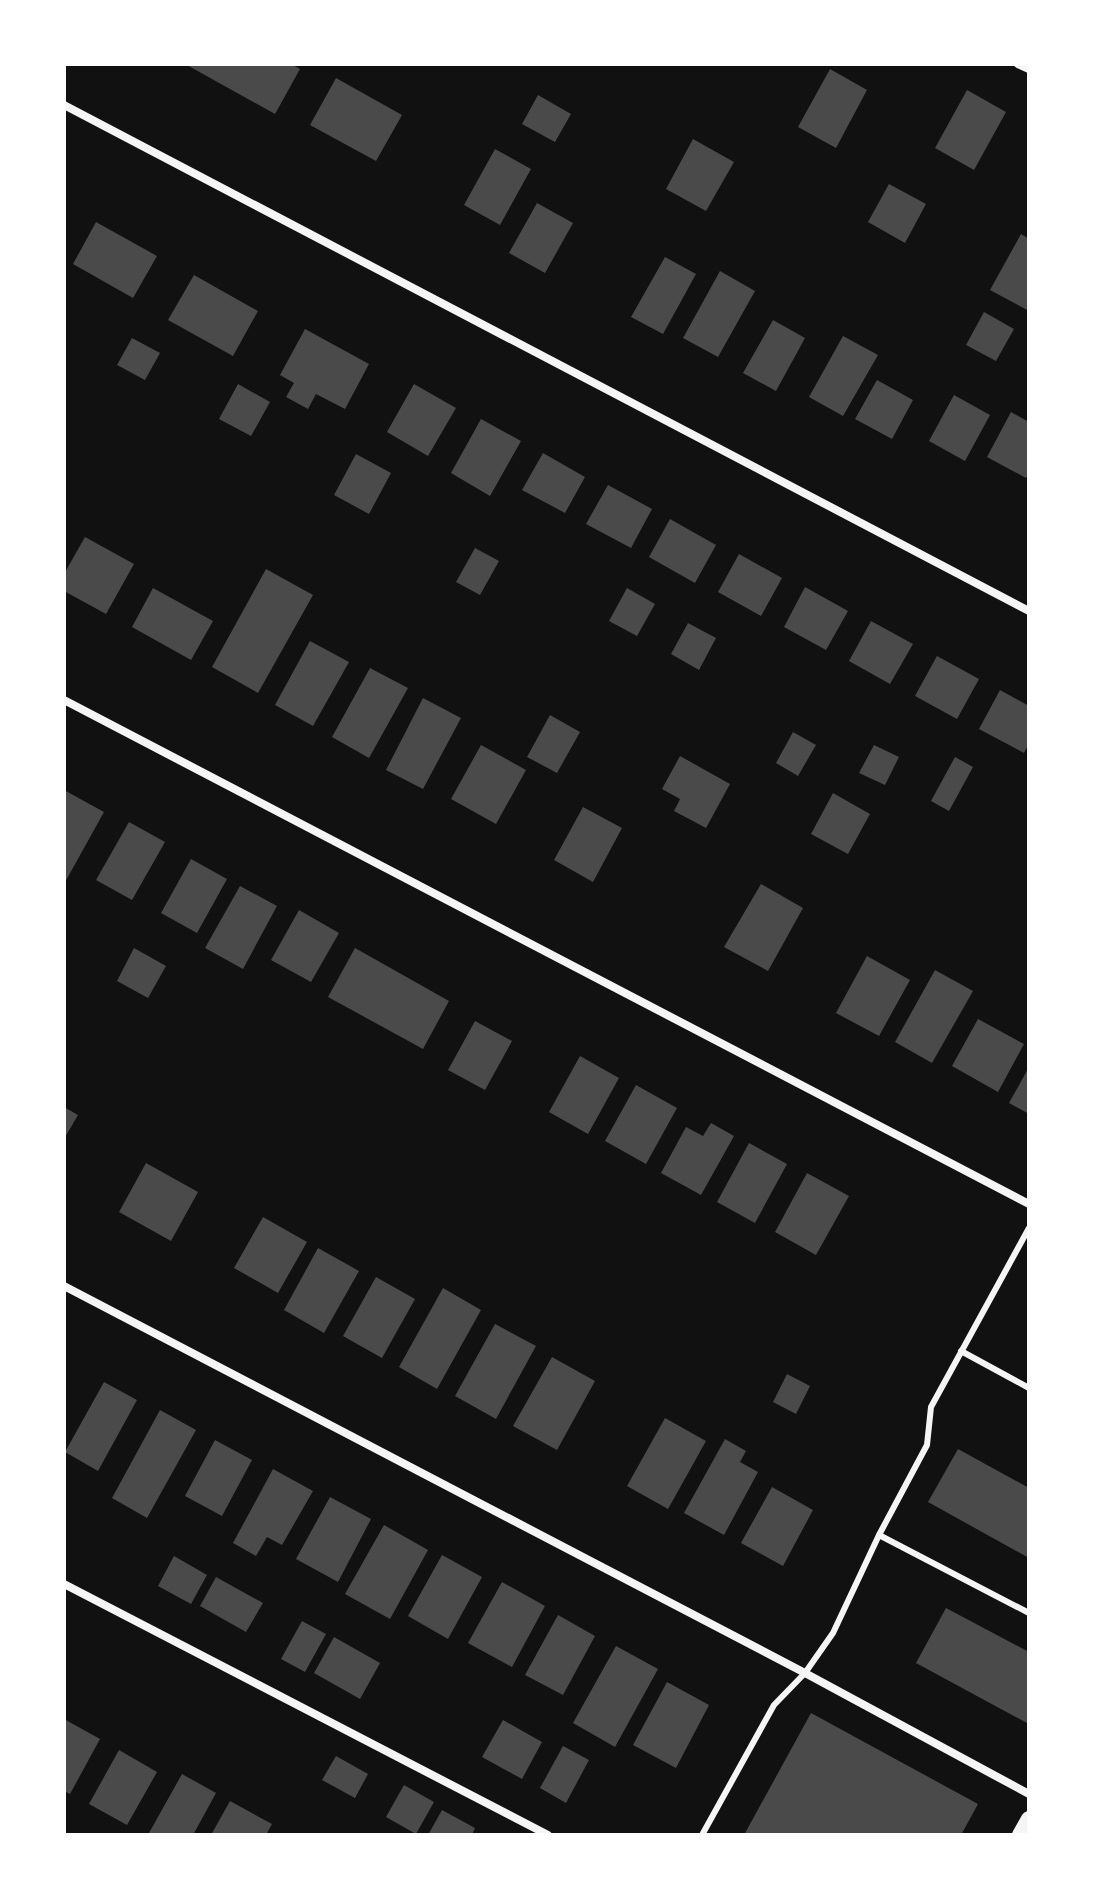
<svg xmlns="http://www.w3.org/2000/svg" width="1093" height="1899" viewBox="0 0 1093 1899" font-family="Figtree,sans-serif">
<rect width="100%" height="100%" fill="#111"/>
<path fill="#4a4a4a" d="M185 64H291L300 69 275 114Z
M830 69 867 90 836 148 798 127Z
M336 78 402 115 376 161 310 125Z
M967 90 1006 112 974 170 935 148Z
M538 95 571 114 555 142 522 124Z
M693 139 734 162 706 211 666 189Z
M495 149 531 169 500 225 464 205Z
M889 184 926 204 905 243 868 222Z
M537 203 573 223 545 273 509 253Z
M96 222 157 256 133 298 73 264Z
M1021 234 1029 239V311L990 290Z
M665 257 696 274 663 334 631 317Z
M720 271 755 291 718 357 683 338Z
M194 275 258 311 233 356 168 320Z
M984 312 1014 329 996 361 966 345Z
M773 320 805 338 776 391 743 373Z
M305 329 369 364 345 409 316 394 308 409 286 397 294 383 280 375Z
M843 336 878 355 843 416 809 397Z
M132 338 160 353 145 380 117 365Z
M877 380 913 400 892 439 855 419Z
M238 384 270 402 251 436 219 419Z
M414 384 456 408 428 456 387 432Z
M954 395 990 415 965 461 929 441Z
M1011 412 1029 422V473L1026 478 987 457Z
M481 419 521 441 490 496 451 473Z
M543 453 585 477 565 513 522 490Z
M356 454 391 473 369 514 334 495Z
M608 485 652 509 631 548 586 524Z
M670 519 716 545 695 583 649 557Z
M85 537 134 564 106 614 64 591V574Z
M475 548 499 561 480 595 456 582Z
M739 554 782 578 761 616 718 592Z
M266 569 313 595 258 693 212 667Z
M805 587 848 611 826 650 784 627Z
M153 588 213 621 191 660 132 627Z
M627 588 655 604 637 636 609 621Z
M871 621 913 644 890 684 849 661Z
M688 623 716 638 699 670 671 654Z
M310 641 349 662 313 726 275 705Z
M937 656 979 679 957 719 915 696Z
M370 668 408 688 369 758 332 737Z
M1000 690 1029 706V743L1024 753 979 729Z
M423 698 461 718 423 789 386 770Z
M550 715 580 732 557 773 527 757Z
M793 732 816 745 798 776 776 763Z
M481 745 526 770 496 824 451 799Z
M874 745 899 757 885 785 859 773Z
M680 756 730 784 706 828 674 811 680 799 662 789Z
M955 757 973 767 949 811 931 801Z
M64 790 104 812 64 884Z
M833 793 870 814 848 854 811 834Z
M583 807 622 828 593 882 554 860Z
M129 822 165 842 132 900 96 880Z
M191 859 227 879 197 933 161 913Z
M761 884 803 908 768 971 724 947Z
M240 886 277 906 243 969 205 948Z
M299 910 339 933 311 982 271 960Z
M134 948 166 966 148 998 117 981Z
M355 948 449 1001 423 1049 328 997Z
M867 956 910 980 879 1036 836 1013Z
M935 970 973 991 932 1063 895 1042Z
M978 1019 1024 1044 998 1092 952 1066Z
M475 1021 512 1041 485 1090 448 1070Z
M580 1056 619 1078 588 1134 549 1112Z
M1029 1067V1114L1009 1103Z
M636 1085 677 1108 646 1164 605 1141Z
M64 1107 78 1115 64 1139Z
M711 1123 734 1136 701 1195 661 1173 686 1127 703 1136Z
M749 1143 787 1164 755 1223 717 1202Z
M146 1163 198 1192 171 1241 119 1212Z
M807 1173 849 1196 816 1255 775 1232Z
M263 1217 307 1242 278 1293 234 1268Z
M318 1248 359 1271 324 1333 284 1310Z
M376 1277 415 1299 382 1358 343 1336Z
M443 1288 481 1310 437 1389 399 1367Z
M495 1324 536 1346 496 1419 455 1396Z
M552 1357 595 1381 557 1450 513 1426Z
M787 1374 810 1386 796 1414 773 1402Z
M104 1382 137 1400 98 1471 65 1452Z
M160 1410 196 1430 147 1518 112 1498Z
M665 1418 706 1441 668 1509 627 1486Z
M725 1439 746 1451 740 1462 758 1472 724 1535 684 1513Z
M215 1440 252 1460 222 1516 185 1496Z
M958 1449 1029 1488V1558L928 1502Z
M273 1469 313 1491 282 1545 267 1537 256 1556 233 1543Z
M772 1487 813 1510 783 1566 741 1543Z
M330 1497 371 1519 338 1582 296 1559Z
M384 1525 428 1550 390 1619 345 1594Z
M442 1555 482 1577 448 1639 408 1616Z
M174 1556 207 1575 191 1604 158 1586Z
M216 1577 263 1603 246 1632 200 1606Z
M502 1582 545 1606 512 1667 468 1643Z
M946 1608 1029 1652V1719L1027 1723 916 1663Z
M558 1615 595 1636 563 1695 525 1675Z
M302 1621 326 1634 305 1672 281 1659Z
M334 1637 380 1663 360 1699 314 1673Z
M616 1646 658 1669 615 1747 573 1723Z
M667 1682 709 1705 676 1768 633 1745Z
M811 1713 978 1804 961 1835H744Z
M64 1719 100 1739 70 1794 64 1791Z
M503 1720 542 1742 522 1779 482 1757Z
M563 1746 589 1760 566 1803 540 1788Z
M119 1750 157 1772 127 1825 89 1804Z
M336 1756 368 1774 355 1798 322 1780Z
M182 1774 216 1793 193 1835H152L149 1833Z
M404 1785 434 1802 416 1834 386 1817Z
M230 1801 272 1824 266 1835H211Z
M442 1810 475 1828 472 1835H428Z"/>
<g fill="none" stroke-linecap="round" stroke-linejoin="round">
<path stroke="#f5f5f5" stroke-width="6" d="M961 1351 1029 1388
M879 1535 1029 1613
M702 1835 774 1705 805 1673 833 1633 879 1535 927 1445 931 1407 1029 1228"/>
<path stroke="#f5f5f5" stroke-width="8" d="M1018 64 1029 69
M64 105 1029 611
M64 700 1029 1204
M64 1286 805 1673 1029 1794
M64 1584 548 1835"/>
<path stroke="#f5f5f5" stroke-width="16" d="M1020 1835 1029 1819"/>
</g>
<rect width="1093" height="1899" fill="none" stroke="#ffffff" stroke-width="132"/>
</svg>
